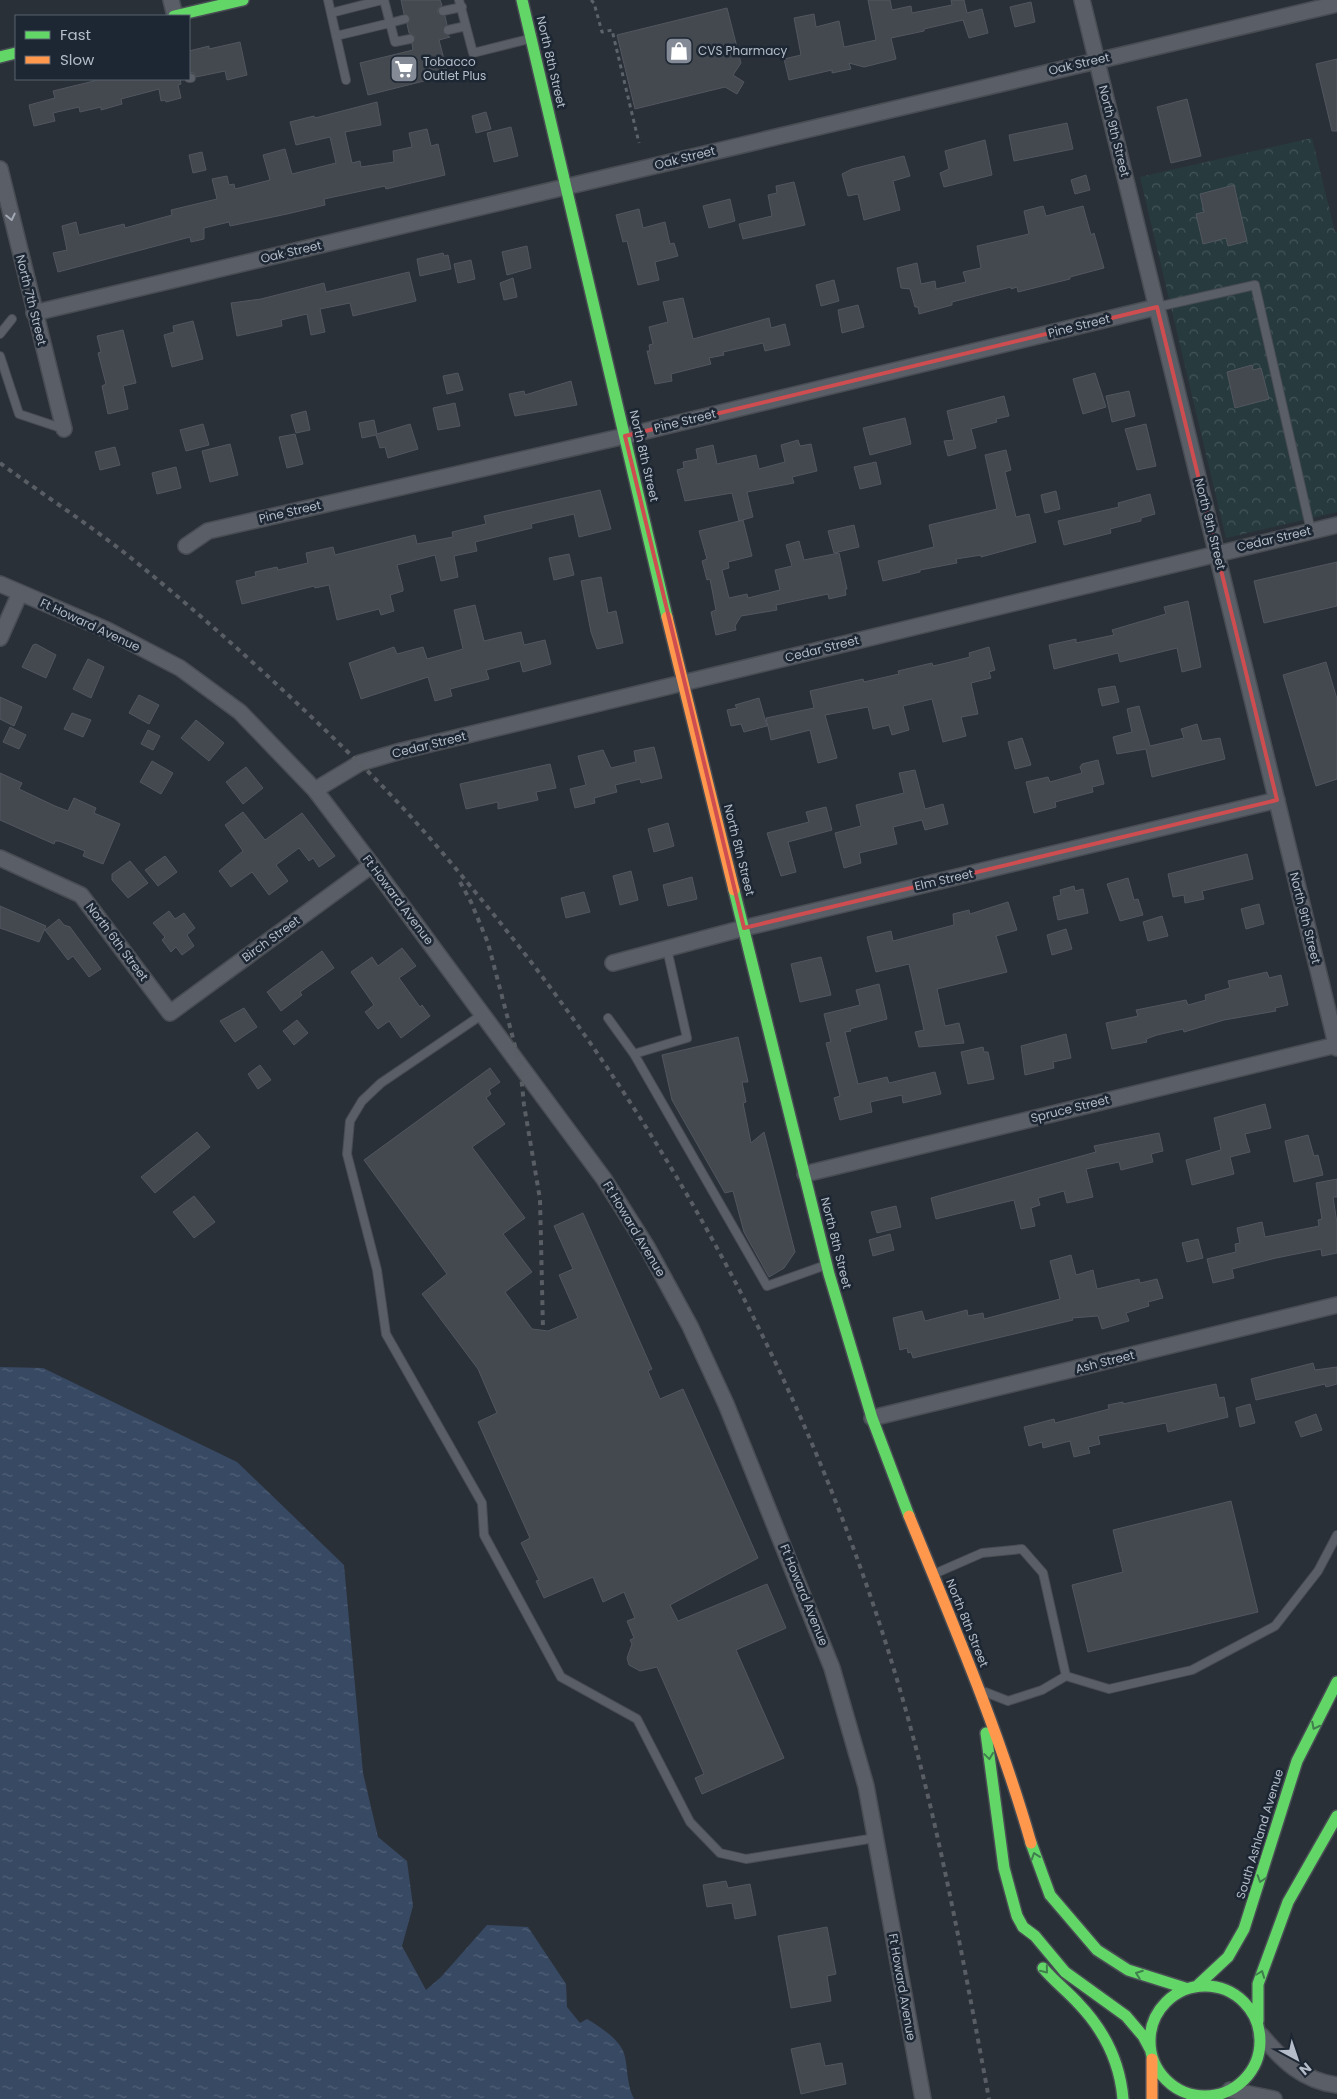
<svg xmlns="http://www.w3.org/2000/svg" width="1337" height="2099" viewBox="0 0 1337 2099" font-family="Poppins,sans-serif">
<defs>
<pattern id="park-crowns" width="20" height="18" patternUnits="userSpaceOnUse" patternTransform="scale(1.25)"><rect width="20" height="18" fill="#273a3e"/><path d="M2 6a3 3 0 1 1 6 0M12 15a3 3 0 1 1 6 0" fill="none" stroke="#445559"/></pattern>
<pattern id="water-ripples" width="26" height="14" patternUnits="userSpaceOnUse" patternTransform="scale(1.25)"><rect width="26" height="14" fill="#384963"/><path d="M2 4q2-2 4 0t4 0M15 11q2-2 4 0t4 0" fill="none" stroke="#526178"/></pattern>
</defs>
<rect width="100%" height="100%" fill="#2a3038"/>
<path fill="url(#park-crowns)" d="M1312 138 1335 232H1337V512L1226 538 1140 177Z"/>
<path fill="url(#water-ripples)" d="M0 1367 43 1368 237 1462 344 1565 363 1773 378 1837 407 1861 413 1906 402 1946 426 1990 441 1977 487 1925 528 1927 566 1984 567 2007 580 2023 587 2019C600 2027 622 2040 625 2057 628 2072 627 2085 634 2099H0Z"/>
<path fill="#444950" stroke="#52575f" d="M401 0H440L442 5 438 9V13L445 16 447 25 443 32 450 37 439 40 448 75 368 95 360 63 413 50 412 44 415 37 409 33 407 24 410 18 404 14Z
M868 0H890L892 10 911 6 912 13 952 5 951 0H964L967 13 982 9 988 33 969 38 963 20 924 29V31L891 38 896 59 864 67 849 63 851 69 832 73V70L789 80 784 59 801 55 794 18 814 14 816 27 839 21 844 47 876 40Z
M1031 2 1035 22 1015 27 1010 7Z
M727 8 741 63 733 75 744 82 737 94 725 87 635 109 617 35Z
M240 42 247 75 227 80 225 71 196 77 194 73 189 72V51L209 46V49Z
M1337 59V131H1332L1316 64Z
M93 79H180L181 84 178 85 181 98 166 102 165 100 161 101 159 89 121 99 122 104 101 110V107L80 112 79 107 53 113 55 121 34 126 29 105 55 98 53 91 94 81Z
M1187 99 1201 156 1171 163 1157 107Z
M377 102 381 125 345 132 352 163 360 161 361 167 394 162 393 151 412 147 409 133 427 129 431 146 438 144 445 175 386 189 385 186 324 199 325 205 287 214 230 226 229 222 204 228V239L191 242 190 237 58 272 53 253 67 250 62 226 76 222 79 235 124 224 125 228 172 215 171 210 217 199 212 179 227 176 229 185 234 184 235 189 270 180 263 155 285 149 292 174 336 163 330 137 296 145 290 122 314 116 315 118Z
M486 112 491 129 476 133 472 116Z
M1067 123 1073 149 1014 161 1009 135Z
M511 127 518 156 494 162 487 133Z
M985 140 992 175 944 187 940 173 949 169 945 151Z
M202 152 206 170 193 173 189 155Z
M904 156 910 176 893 181 900 210 864 220 858 194 848 196 842 174 852 169Z
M1086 175 1090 190 1075 194 1071 180Z
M794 182 805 225 743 239 739 224 772 216 768 195 777 193 776 186Z
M1234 185 1247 241 1228 246 1226 238 1203 244 1196 214 1204 212 1200 194Z
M730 199 735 221 709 228 703 206Z
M1043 206 1046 216 1083 206 1091 235 1094 233 1104 268 1070 277V279L1018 292 1017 287 1011 289V287L952 302V305L919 314 918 307H915L910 289 901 288 897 268 917 263 921 284 935 281 936 289 966 282 963 272 981 268 977 246 1029 234 1024 211Z
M639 209 643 228 665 222 670 244 674 243 678 256 655 262 659 280 638 285 627 241 623 242 616 215Z
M527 246 531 268 507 275 502 252Z
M443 253 444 256 448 255 451 269 420 276 417 259Z
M471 260 475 279 458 283 454 264Z
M409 272 416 301 353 316 350 303 320 309 325 332 311 335 307 314 281 320 282 326 237 336 231 303 261 299 324 283 326 292Z
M513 278 517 297 504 300 500 283Z
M834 280 839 301 821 306 816 285Z
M683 298 693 339 769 318 771 328 785 324 790 345 765 351 763 343 723 352 724 355 709 358 711 364 671 374 672 381 655 384 647 351H650L649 345 653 344 649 327 668 322 663 302Z
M858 305 864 327 842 333 838 310Z
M193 321 203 359 172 367 164 335 174 332 173 326Z
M123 330 136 383 123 386 128 409 108 414 102 386 106 384 98 353 101 352 97 336Z
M1252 365 1253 370 1261 368 1269 399 1235 408 1227 372Z
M458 373 463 390 447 394 443 376Z
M1095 373 1106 407 1083 414 1073 379Z
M571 381 577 405 515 416 509 394 524 391 525 395Z
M1129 391 1135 416 1112 422 1106 396Z
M1004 396 1009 416 996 419 997 422 971 429 976 448 948 456 944 441 954 440 947 411Z
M455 403 460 426 438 430 433 408Z
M306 411 310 430 296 433 291 415Z
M905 418 911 444 870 455 863 428Z
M374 420 377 434 410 424 418 449 388 458 385 447 380 448 376 435 362 438 359 423Z
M203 424 209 445 186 451 180 430Z
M1146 424 1156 466 1137 470 1125 429Z
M295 434 303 464 287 468 279 437Z
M798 440 800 446 811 444 817 471 792 477 794 483 747 492 753 517 739 521 732 493 685 501 677 470 684 468 683 462 698 459 696 449 713 445 717 464 756 455 759 469 785 462 781 445Z
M230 444 238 475 210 482 202 451Z
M115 447 120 465 100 470 95 452Z
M1006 450 1011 470 1005 472 1016 517 1029 514 1036 542 981 557V555L956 559 957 563 920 570V572L883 581 878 561 934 547 929 525 997 509 985 455Z
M876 462 881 484 860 489 854 467Z
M176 467 181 488 157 494 152 473Z
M600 490 611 529 579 537 574 514 531 524 532 528 475 542 477 551 454 556 458 577 441 581 435 555 397 565 403 588V591L390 595 394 611 381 615 379 609 337 620 329 585 315 588 314 586 242 604 236 581 256 576 255 572 277 567 278 570 308 563 306 553 333 547 335 555 415 535 417 544 453 537 452 532 486 524 484 516Z
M1056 491 1060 509 1045 513 1041 495Z
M1150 494 1155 514 1141 518V521L1110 529 1111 533 1064 545 1058 521 1119 507 1118 503Z
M743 520 752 556 728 562 729 568 722 570 729 598 747 594 748 598 780 590 775 570 792 566 786 545 799 541 804 560 839 553 847 589H845L846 595 829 599 828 594 776 605 777 610 741 616 735 626 736 630 716 635 711 612 716 610 710 579 707 580 702 561 707 559 699 531Z
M854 525 859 547 834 553 828 531Z
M569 554 574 575 554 580 549 558Z
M1337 562V606L1264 623 1254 581Z
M601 577 608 613 616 611 623 643 597 649 591 632 581 581Z
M1188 601 1201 667 1182 672 1177 648 1120 662 1118 653 1054 669 1049 645 1076 639V643L1114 635 1112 630 1166 614 1164 607Z
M475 605 484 641 521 632 524 645 545 640 551 664 523 672 520 661 486 670 489 679 450 689 452 696 435 701 428 677 361 699 349 663 394 647 397 654 423 647 427 659 463 649 454 610Z
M36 644 56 655 46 678 22 667 33 645Z
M989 647 995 670 989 672 991 678 971 683 978 714 961 717 966 736 943 742 932 699 903 706 909 730 892 735 889 725 873 729 868 707 825 715 837 758 818 763 810 730 771 740 766 718 814 708 810 691 863 679 864 682 899 674 898 671 932 663 933 666 942 664 970 657 969 653Z
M88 659 104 667 91 698 73 689Z
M1326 662 1337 699V779L1316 786 1283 675Z
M1115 686 1119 702 1102 706 1098 689Z
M139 695 159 705 149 724 129 713Z
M0 697 22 707 14 726 0 719Z
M759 698 767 726 744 732 741 724 731 726 727 710 737 708 735 705Z
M1139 706 1150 746 1184 738 1181 729 1197 724 1202 741 1220 738 1225 759 1152 777 1146 749 1117 754 1113 737 1132 732 1127 709Z
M72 713 91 720 83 737 64 729Z
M196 720 224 743 209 761 181 738Z
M10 727 26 735 19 749 3 742Z
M148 730 160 736 153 750 141 744Z
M1022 738 1031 765 1015 769 1008 742Z
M654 747 662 778 641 783 640 779 615 785 617 792 594 798 595 803 575 808 570 789 586 785 578 756 603 750 611 768 636 762 634 751Z
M1098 760 1104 784 1092 787 1093 792 1055 802 1056 807 1034 813 1026 782 1048 777 1050 782 1082 773 1080 767 1082 764Z
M152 761 173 773 161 794 140 782Z
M550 764 556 788 536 792 538 800 498 809V802L466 809 460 784Z
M246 767 263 788 243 804 226 782Z
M915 770 925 809 943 804 948 824 925 830 922 820 893 827 897 844 859 853 861 863 844 868 835 833 861 826 856 805 904 793 899 773Z
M0 773 22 783 19 789 55 806 68 811 74 798 96 808 94 813 120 824 103 864 83 856 85 851 59 841H55L54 844 0 820Z
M826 807 832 830 788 842 796 872 781 876 767 833 809 822 806 812Z
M243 812 265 840 302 813 335 856 319 867 313 858 309 861 299 848 276 865 288 881 269 895 252 872 231 887 219 871 243 851 225 825Z
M668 823 674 846 654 852 648 829Z
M1247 854 1253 879 1202 891 1204 899 1185 903 1184 895 1173 897 1168 874Z
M165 856 177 872 158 886 145 870Z
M130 861 148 883 128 898 112 880V874Z
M631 871 638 900 620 905 613 876Z
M692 877 697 899 668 906 663 885Z
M1128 878 1134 900 1138 899 1143 915 1120 921 1107 884Z
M1074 886 1075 891 1083 889 1088 913 1058 920 1053 897 1061 895 1060 890Z
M584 892 590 912 566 918 561 898Z
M1008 902 1017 930 996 936 1007 972 937 989 945 1026 959 1023 964 1043 919 1047 915 1032 924 1030 909 964 876 972 867 937 891 931 893 941 954 925 953 914 969 910 970 914Z
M1259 904 1264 924 1246 929 1241 909Z
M0 906 46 926 39 942 0 928Z
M169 911 175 919 184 913 195 928 187 935 194 946 182 955 176 947 171 952 162 940 165 937 153 923Z
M1162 916 1168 936 1148 941 1143 922Z
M59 919 64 925 70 927 101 969 89 977 73 956 68 960 45 930Z
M1066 929 1072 949 1052 955 1047 935Z
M402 948 416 966 399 978 420 1007 422 1005 430 1016 401 1038 389 1021 378 1029 365 1012 374 1005 351 972 372 957 378 966Z
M322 951 334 968 300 992 302 995 281 1011 267 992Z
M821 957 831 995 800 1002 791 964Z
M1267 972 1269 978 1281 975 1288 1005 1275 1008 1276 1011 1224 1020 1184 1032 1183 1029 1157 1035 1146 1039 1147 1042 1112 1049 1106 1023 1138 1016 1136 1010 1186 1000 1188 1005 1206 1000 1205 995 1230 988 1228 981Z
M879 984 887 1019 850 1029 851 1031 845 1032 858 1084 887 1077 889 1083 935 1072 941 1094 903 1103 902 1095 870 1102 872 1112 840 1120 834 1098 840 1096 826 1043 831 1042 824 1014 860 1005 856 990Z
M244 1008 257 1027 235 1042 220 1021Z
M297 1020 308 1033 294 1045 283 1031Z
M1066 1034 1071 1058 1053 1062 1054 1068 1025 1075 1021 1046Z
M738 1037 748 1082H742L746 1102 743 1103 751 1143 764 1132 795 1252 784 1268 769 1277 744 1232 733 1191 725 1193 672 1100 662 1055Z
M983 1047 984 1052H988L994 1079 968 1084 961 1052Z
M260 1065 271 1080 258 1089 248 1074Z
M490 1068 500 1082 489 1090 491 1094 486 1098 505 1124 472 1147 525 1218 503 1234 532 1272 505 1292 532 1329 548 1331 578 1318 559 1275 573 1269 554 1226 583 1213 652 1369 648 1371 660 1399 683 1389 758 1558 670 1605 678 1621 767 1584 786 1628 736 1650 784 1758 702 1794 695 1778 704 1774 657 1667 640 1671 629 1665 627 1658 632 1644 630 1640 634 1638 627 1621 635 1618 624 1592 603 1602 593 1577 544 1598 536 1581 539 1580 521 1543 530 1538 478 1422 497 1413 478 1369 422 1294 447 1274 364 1160Z
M1265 1104 1271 1128 1245 1134 1250 1152 1230 1157 1234 1174 1192 1185 1186 1160 1221 1150 1214 1118Z
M197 1132 210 1147 155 1193 141 1177Z
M1159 1133 1163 1151 1151 1154 1153 1162 1121 1170 1119 1162 1086 1169 1093 1197 1067 1203 1064 1191 1038 1198 1040 1205 1031 1208 1035 1226 1021 1229 1014 1200 936 1219 931 1198 1096 1152 1094 1146Z
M1308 1135 1314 1156 1318 1155 1323 1175 1294 1182 1285 1141Z
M1337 1179V1197H1333L1337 1223V1253L1322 1256 1321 1249 1276 1258 1232 1269 1234 1278 1213 1283 1207 1259 1236 1252 1235 1244 1240 1243 1237 1228 1262 1222 1265 1237 1319 1226 1318 1220 1322 1219 1316 1183Z
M194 1196 215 1222 194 1238 173 1212Z
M896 1206 901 1227 877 1233 871 1212Z
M890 1234 894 1250 873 1256 869 1240Z
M1198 1239 1203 1258 1187 1262 1182 1243Z
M1071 1255 1076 1275 1093 1270 1097 1289 1139 1279 1140 1283 1157 1279 1163 1298 1148 1302 1149 1306 1126 1313 1129 1321 1102 1329 1098 1316 1072 1318 1073 1320 913 1358 911 1352 908 1353 907 1348 900 1350 893 1318 922 1311 925 1321 967 1310 968 1316 983 1313 984 1319 1060 1299 1050 1261Z
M1313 1363 1315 1370 1337 1367V1384L1326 1387 1325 1384 1256 1400 1251 1379Z
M1216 1384 1219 1398 1224 1397 1228 1417 1168 1432 1166 1423 1098 1436 1100 1444 1088 1447 1090 1453 1074 1457 1070 1441 1043 1448 1042 1442 1029 1446 1024 1427 1054 1419 1055 1423 1109 1409 1108 1405 1123 1402V1404Z
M1250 1404 1255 1423 1240 1427 1236 1408Z
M1316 1414 1322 1430 1301 1437 1295 1422Z
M1231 1501 1258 1612 1088 1652 1072 1585 1123 1572 1113 1530Z
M726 1881 728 1888 750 1884 756 1915 735 1919 732 1903 707 1907 703 1885Z
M827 1927 836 1974 827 1976 831 2001 791 2008 778 1936Z
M820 2043 825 2066 842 2063 846 2084 801 2094 791 2049Z"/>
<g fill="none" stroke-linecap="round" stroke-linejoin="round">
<defs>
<path id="lane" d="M328 0 346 80
M384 0 390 23 405 19
M459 0 473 53 529 39
M443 11 462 7
M331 13 382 0
M448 30 466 26
M336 36 390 23 395 42 410 39
M189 78H191
M1157 307 1255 285 1311 531
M0 334 12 319
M0 356 19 414 64 429
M483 1014 381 1083 362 1101 350 1121 347 1154 377 1270 386 1334 482 1503 484 1535 561 1677 637 1719 690 1822 720 1853 746 1859 875 1838
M608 1018 634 1054 687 1038 667 949
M634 1054 767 1286 826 1265
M934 1574 982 1553 1022 1549 1043 1573 1066 1676
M985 1692 1008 1701 1042 1690 1066 1676 1109 1689 1192 1670 1275 1626 1318 1571 1337 1535"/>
<path id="street" d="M171 0 175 16
M1082 0 1337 1048
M0 169 64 429
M34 313 1337 4
M186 546 208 531 625 436 1157 307
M0 584 107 630 180 668 240 712 315 790 372 865 604 1179 647 1247 690 1326 726 1404 832 1668 866 1786 923 2099
M0 638 20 593
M315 790 360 763 401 751 1337 525
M0 858 81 895 170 1013 372 865
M613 963 744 928 1277 800
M805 1174 1336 1045
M872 1418 1337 1305
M1261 2035C1282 2060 1303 2081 1337 2085
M1230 2090 1274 2099"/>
<path id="fast" d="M522 0 667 617
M174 16 243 0
M0 57 16 53
M734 890 829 1274 872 1418 909 1516
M986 1733 1004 1868 1017 1916 1023 1927 1035 1936 1065 1972 1126 2016 1143 2036 1150 2049
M1031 1843 1050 1895 1097 1950 1128 1970 1185 1988
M1043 1968C1054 1981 1067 1991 1078 2003 1104 2030 1120 2063 1123 2099
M1198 1985 1228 1957 1244 1929 1297 1761 1337 1682
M1150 2041a55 55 0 1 1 110 0a55 55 0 1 1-110 0Z
M1258 2021V1984L1288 1902 1337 1816"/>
<path id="slow" d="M667 617 734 890
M909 1516C953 1624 999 1731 1031 1843
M1152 2059V2099"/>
</defs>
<use href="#lane" stroke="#484c53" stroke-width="10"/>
<use href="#street" stroke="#484c53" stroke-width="18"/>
<use href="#fast" stroke="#484c53" stroke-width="14"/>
<use href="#slow" stroke="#484c53" stroke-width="14"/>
<path stroke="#5d636a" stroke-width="3" stroke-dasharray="4 4" stroke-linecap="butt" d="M591 0 594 3 602 32 612 30 639 143"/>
<use href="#lane" stroke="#5a5e66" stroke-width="8"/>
<use href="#street" stroke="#5a5e66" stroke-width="15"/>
<use href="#fast" stroke="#63d668" stroke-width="11"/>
<use href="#slow" stroke="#ff974d" stroke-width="11"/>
<path stroke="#595d64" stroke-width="4" stroke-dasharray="5 5" stroke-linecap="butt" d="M0 463C45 496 93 527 136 562 212 624 287 692 357 761 400 802 439 848 476 893 668 1124 813 1395 898 1683 938 1819 963 1959 989 2099
M460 882 471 902 488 943 520 1065 524 1105 540 1199 543 1330"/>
</g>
<defs><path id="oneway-chevron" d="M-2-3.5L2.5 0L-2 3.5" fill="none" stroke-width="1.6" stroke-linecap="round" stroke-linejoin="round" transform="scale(1.25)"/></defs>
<use stroke="#a2a9b5" href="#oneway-chevron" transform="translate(11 217) rotate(77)"/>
<g stroke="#407e4e">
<use href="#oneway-chevron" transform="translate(1315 1726) rotate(117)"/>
<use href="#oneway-chevron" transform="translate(989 1756) rotate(82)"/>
<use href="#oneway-chevron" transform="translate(1035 1856) rotate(-109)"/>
<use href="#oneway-chevron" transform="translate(1261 1879) rotate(108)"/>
<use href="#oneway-chevron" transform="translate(1045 1970) rotate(51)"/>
<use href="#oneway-chevron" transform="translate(1139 1974) rotate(-160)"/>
<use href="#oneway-chevron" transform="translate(1261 1974) rotate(-69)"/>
</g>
<path fill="none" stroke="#ce4d50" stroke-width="4" stroke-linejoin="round" d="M1157 307 1277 800 744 928 625 436Z"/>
<defs>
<symbol id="shop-square" viewBox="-11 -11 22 22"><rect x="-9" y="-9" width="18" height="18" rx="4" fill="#848b96" stroke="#1d2633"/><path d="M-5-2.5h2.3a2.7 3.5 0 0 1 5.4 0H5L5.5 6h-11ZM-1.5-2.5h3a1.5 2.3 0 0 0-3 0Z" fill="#fff"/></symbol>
<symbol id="supermarket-square" viewBox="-11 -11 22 22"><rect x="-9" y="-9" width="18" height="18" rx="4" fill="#848b96" stroke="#1d2633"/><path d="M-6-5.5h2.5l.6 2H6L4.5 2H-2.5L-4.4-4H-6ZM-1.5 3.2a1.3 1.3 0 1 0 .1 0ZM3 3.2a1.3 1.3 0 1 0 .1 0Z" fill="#fff"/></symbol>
</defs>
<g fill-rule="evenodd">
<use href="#shop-square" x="663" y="35" width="32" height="32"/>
<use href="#supermarket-square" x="388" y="53" width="32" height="32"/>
</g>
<g text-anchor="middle" stroke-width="5" stroke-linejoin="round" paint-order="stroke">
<g font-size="12" fill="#b4bcc9" stroke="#1d2633" text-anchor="start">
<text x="698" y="55">CVS Pharmacy</text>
<text x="423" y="66">Tobacco<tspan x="423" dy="14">Outlet Plus</tspan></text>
</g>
<g font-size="12" fill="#b4bcc9" stroke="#1d2633">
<text transform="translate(551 62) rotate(77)" y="4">North 8th Street</text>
<text transform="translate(1079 64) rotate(-13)" y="4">Oak Street</text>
<text transform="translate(1114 131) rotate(76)" y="4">North 9th Street</text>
<text transform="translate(685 158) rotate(-14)" y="4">Oak Street</text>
<text transform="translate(291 252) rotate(-13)" y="4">Oak Street</text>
<text transform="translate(31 300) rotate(76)" y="4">North 7th Street</text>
<text transform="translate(1079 326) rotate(-14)" y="4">Pine Street</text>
<text transform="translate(685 421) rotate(-14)" y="4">Pine Street</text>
<text transform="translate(644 456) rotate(77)" y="4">North 8th Street</text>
<text transform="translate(290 512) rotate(-13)" y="4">Pine Street</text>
<text transform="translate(1210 524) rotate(76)" y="4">North 9th Street</text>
<text transform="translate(1274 539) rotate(-13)" y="4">Cedar Street</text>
<text transform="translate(90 625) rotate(25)" y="4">Ft Howard Avenue</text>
<text transform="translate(822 649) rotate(-14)" y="4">Cedar Street</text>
<text transform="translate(429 745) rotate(-14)" y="4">Cedar Street</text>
<text transform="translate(739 850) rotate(76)" y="4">North 8th Street</text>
<text transform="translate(944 880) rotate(-13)" y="4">Elm Street</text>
<text transform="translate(398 900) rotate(53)" y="4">Ft Howard Avenue</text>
<text transform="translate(1305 918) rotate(76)" y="4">North 9th Street</text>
<text transform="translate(271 939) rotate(-36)" y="4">Birch Street</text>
<text transform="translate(117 942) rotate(53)" y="4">North 6th Street</text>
<text transform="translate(1070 1109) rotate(-14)" y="4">Spruce Street</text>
<text transform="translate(634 1229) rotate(59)" y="4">Ft Howard Avenue</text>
<text transform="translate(836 1243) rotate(76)" y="4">North 8th Street</text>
<text transform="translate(1105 1362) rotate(-14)" y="4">Ash Street</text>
<text transform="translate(804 1595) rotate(68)" y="4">Ft Howard Avenue</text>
<text transform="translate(967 1623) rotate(68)" y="4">North 8th Street</text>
<text transform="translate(1260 1834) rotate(-73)" y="4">South Ashland Avenue</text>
<text transform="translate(902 1987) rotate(80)" y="4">Ft Howard Avenue</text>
</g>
</g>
<rect x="15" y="15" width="175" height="65" fill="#1d2633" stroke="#59626f"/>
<rect x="25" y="31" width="25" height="8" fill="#63d668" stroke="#59626f"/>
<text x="60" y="40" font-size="15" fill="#b4bcc9">Fast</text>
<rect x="25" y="56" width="25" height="8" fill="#ff974d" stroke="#59626f"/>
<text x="60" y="65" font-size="15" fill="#b4bcc9">Slow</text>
<g transform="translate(1297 2059) rotate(140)" stroke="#1d2633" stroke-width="4" paint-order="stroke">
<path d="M0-4L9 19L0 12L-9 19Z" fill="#b4bcc9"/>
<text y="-8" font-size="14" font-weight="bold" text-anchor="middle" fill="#b4bcc9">N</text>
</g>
</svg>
